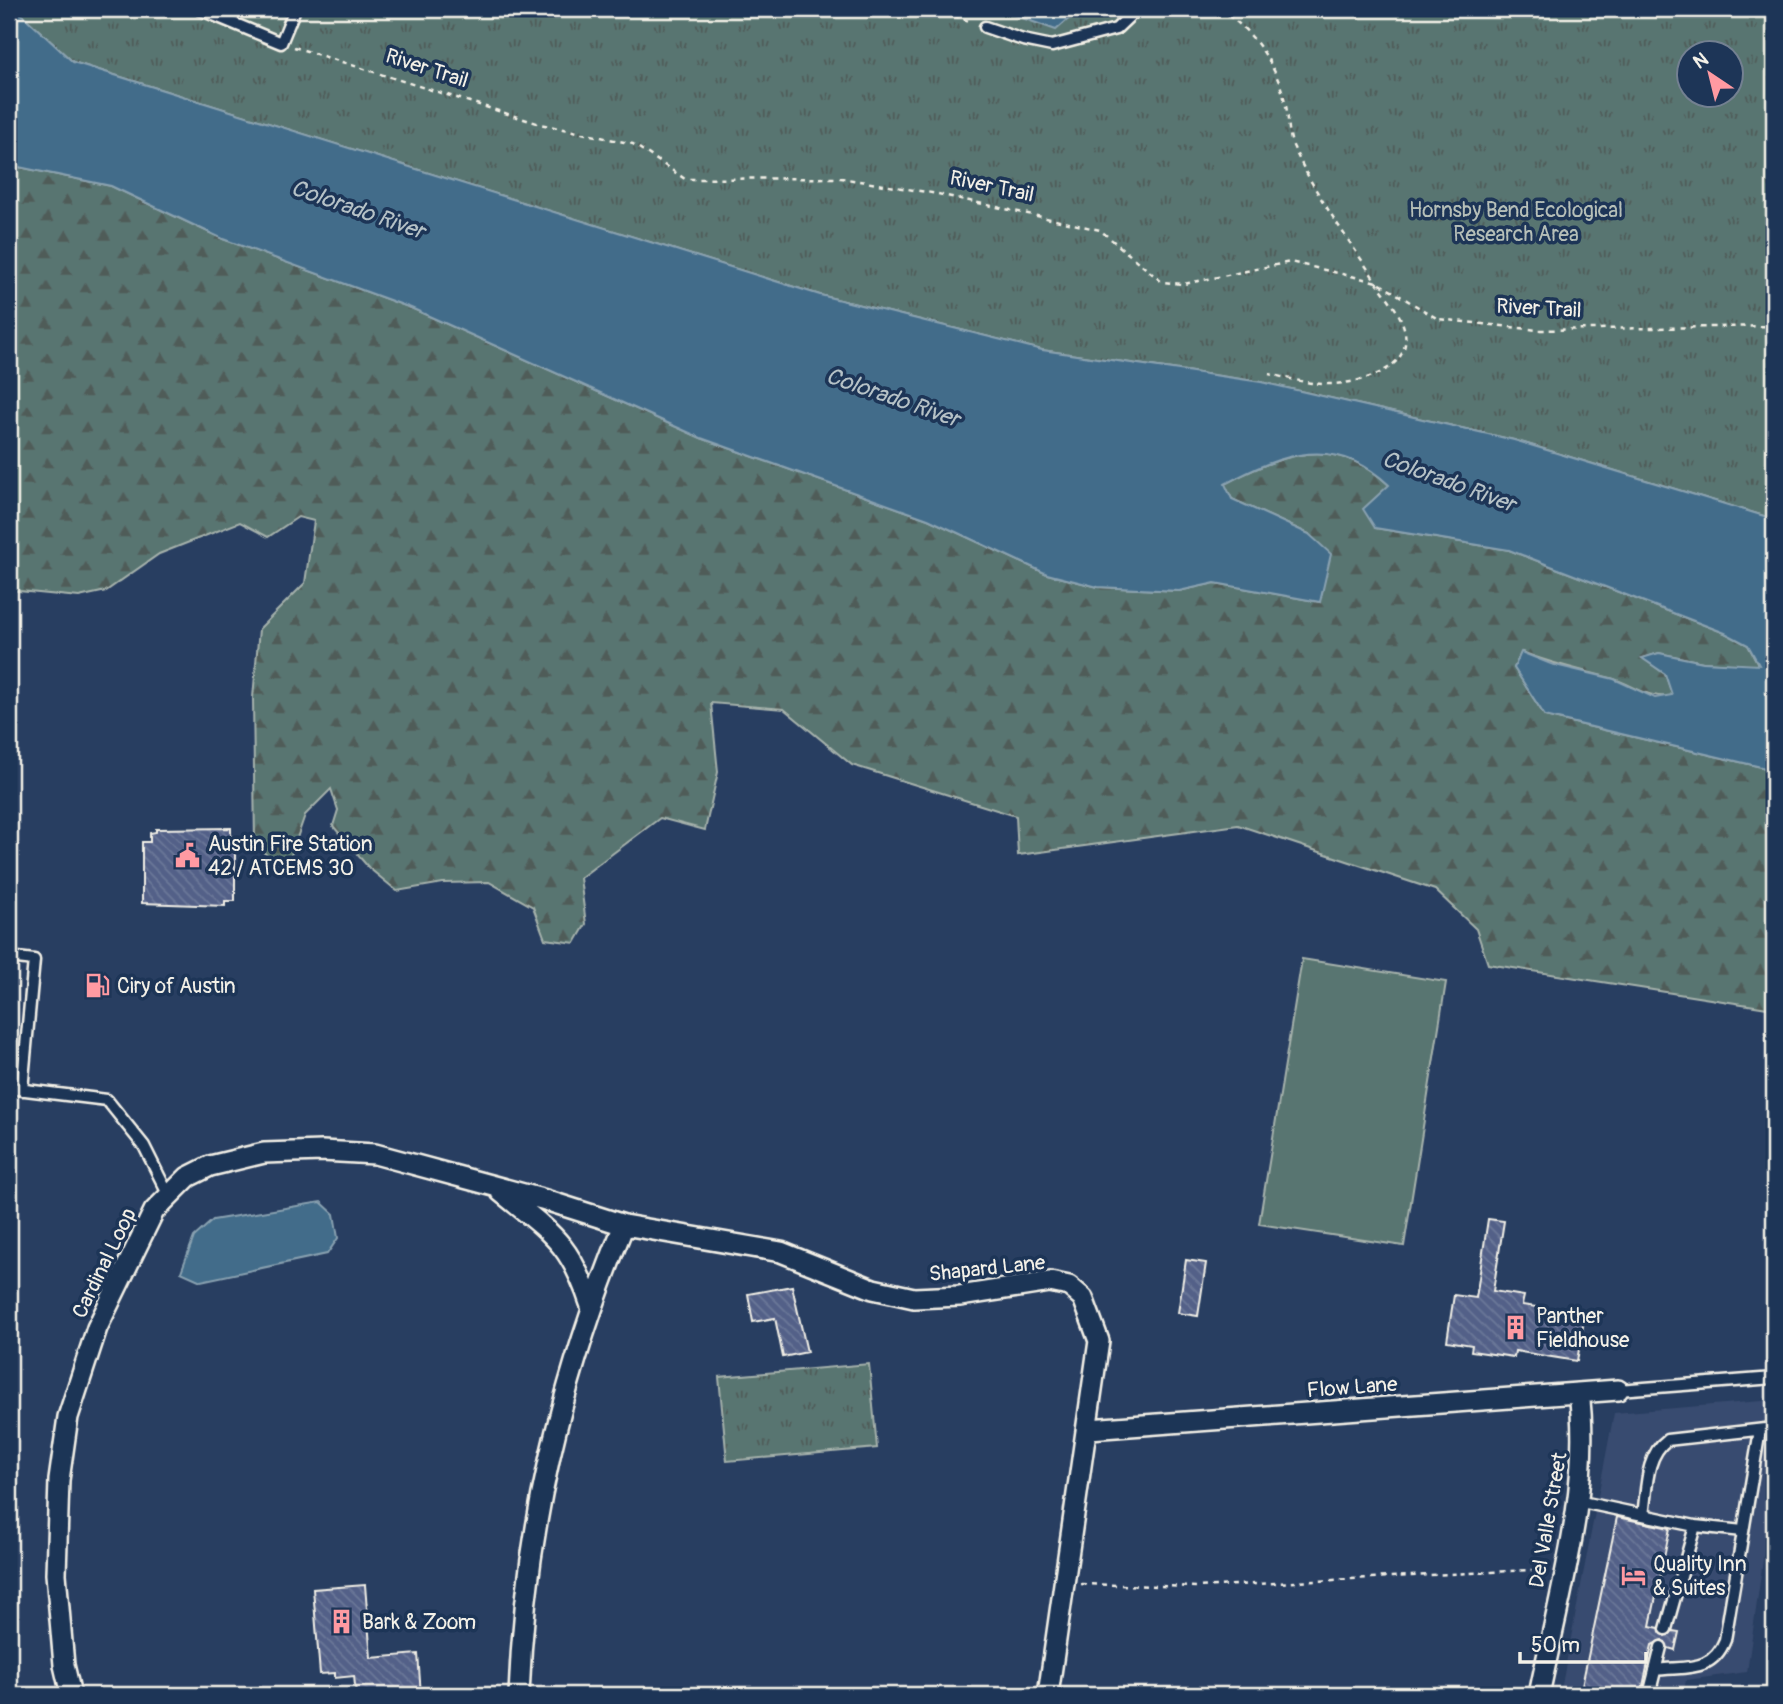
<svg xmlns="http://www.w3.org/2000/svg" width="1783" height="1704" viewBox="0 0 1783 1704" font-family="Pangolin,sans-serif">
<defs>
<pattern id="forest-firs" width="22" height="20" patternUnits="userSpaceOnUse" patternTransform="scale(1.75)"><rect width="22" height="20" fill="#587471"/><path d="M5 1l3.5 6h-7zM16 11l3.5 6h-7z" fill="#505c59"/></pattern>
<pattern id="park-tufts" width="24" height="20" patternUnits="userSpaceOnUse" patternTransform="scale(1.75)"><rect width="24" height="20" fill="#587471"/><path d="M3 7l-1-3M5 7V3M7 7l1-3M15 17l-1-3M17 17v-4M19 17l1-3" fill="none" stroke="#505c59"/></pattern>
<pattern id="building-back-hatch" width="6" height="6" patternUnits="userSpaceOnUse" patternTransform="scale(1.75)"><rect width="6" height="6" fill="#536188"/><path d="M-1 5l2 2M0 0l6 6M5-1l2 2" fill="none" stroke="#6c7899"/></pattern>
</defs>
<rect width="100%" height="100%" fill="#283e61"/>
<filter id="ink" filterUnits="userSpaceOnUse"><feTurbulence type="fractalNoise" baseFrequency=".0143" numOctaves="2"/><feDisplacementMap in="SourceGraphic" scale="14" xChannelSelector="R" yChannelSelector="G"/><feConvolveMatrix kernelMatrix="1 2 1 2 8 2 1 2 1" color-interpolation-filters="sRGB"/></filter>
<g filter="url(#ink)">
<path fill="#394b6f" d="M1774 1400V1547L1765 1546 1747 1672 1686 1680 1683 1695H1560L1614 1413Z"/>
<path fill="#587471" stroke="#a6b2ac" stroke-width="2" d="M1302 959 1446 982 1404 1246 1259 1224Z"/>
<path fill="url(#forest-firs)" stroke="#a6b2ac" stroke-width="2" d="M9 165 111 186 223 239 411 308 701 438 928 519 1047 574 1098 587 1179 591 1215 583 1320 602 1309 534 1232 499 1224 484C1285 454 1333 433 1389 485L1375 528 1509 550 1725 633 1748 645 1759 666 1703 662 1659 653 1643 658 1665 674 1673 696C1646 699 1635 685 1611 678 1581 670 1551 664 1522 652L1514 668 1545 716 1774 770V1009L1488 964 1476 929 1435 890 1238 825 1018 855 1016 816 852 765 784 709 711 703 718 772 705 830 660 818 580 878 586 924 575 943 545 939 533 907 489 882 443 883 397 891 369 868 333 826 338 810 331 789 305 815 290 858 275 863 255 844 253 698 259 629 305 583 314 521 298 517 268 537 240 522 159 554 106 591 79 597 9 590Z"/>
<path fill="url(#park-tufts)" stroke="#a6b2ac" stroke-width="2" fill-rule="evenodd" d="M16 9H1774V519L1514 440 1261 382 1042 350 820 295 73 62ZM1688 52H1730V94H1688Z
M869 1364 877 1448 727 1461 719 1377Z"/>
<path fill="#426c8a" stroke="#89a1b0" stroke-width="2" d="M9 9H16L73 62 820 295 1042 350 1261 382 1514 440 1774 519V770L1545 716 1514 668 1521 652 1551 664 1614 679 1655 698 1672 695 1665 674 1642 658 1659 653 1703 662 1759 665 1748 645 1725 633 1509 550 1375 528 1363 509 1389 485C1336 434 1282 453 1225 484L1232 499 1309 534 1331 554 1320 602 1215 583 1179 591 1098 587 1047 574 928 519 701 438 411 308 223 239 111 186 9 165Z
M997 9H1080L1056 30Z
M321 1202 334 1214 338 1238 327 1254 201 1281 181 1272 194 1237 213 1220Z"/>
<path fill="url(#building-back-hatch)" stroke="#f4f1e8" stroke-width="2" d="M231 828V842H235V901H225V906L142 903V842H150V833L156 832V829Z
M1488 1219 1504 1221 1493 1291 1524 1296 1522 1305 1585 1314 1577 1361 1515 1351 1514 1357 1471 1351 1472 1345 1447 1341 1454 1295 1476 1298Z
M1186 1260 1206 1263 1198 1316 1178 1313Z
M792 1286 807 1352 783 1357 775 1318 753 1322 748 1294Z
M1617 1517 1670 1528 1650 1626 1659 1628 1665 1636 1673 1631 1679 1632 1675 1650 1668 1648 1662 1640 1652 1645 1641 1695H1580Z
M365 1585 371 1658 418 1654 421 1695H356L354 1676 335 1678V1673L320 1674 313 1589Z"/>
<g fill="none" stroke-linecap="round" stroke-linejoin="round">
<defs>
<path id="lane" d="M199 9 281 43 295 9
M985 27 1023 40 1052 46 1116 29 1137 9
M9 957 34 960 22 1090
M9 1088 107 1100 144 1146 168 1194
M1618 1390 1774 1378
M1577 1501 1695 1526 1666 1629
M1643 1515C1647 1490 1645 1456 1667 1440L1774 1428
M1695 1526 1743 1531
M1655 1670C1686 1666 1712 1673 1725 1640L1760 1430
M1649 1695 1661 1647"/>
<path id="street" d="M501 1192C551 1233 570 1242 591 1306
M1089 1429 1618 1390
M71 1695 64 1665 56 1574 59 1480 68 1417 97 1328 154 1211 188 1177 210 1166 264 1153 322 1151 375 1154 542 1199 624 1225 781 1252 873 1289 914 1298 960 1296 1050 1282 1069 1286 1083 1298 1099 1341 1048 1695
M519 1695C525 1529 561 1379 624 1225
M1539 1695C1558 1600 1592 1488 1579 1393"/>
</defs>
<use href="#lane" stroke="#f4f1e8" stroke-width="15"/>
<use href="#street" stroke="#f4f1e8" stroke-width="24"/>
<path stroke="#f4f1e8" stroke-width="2.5" stroke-dasharray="5 5" stroke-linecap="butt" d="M935 9 972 22
M1149 13C1174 14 1210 1 1232 18 1260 40 1279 72 1286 106 1289 120 1288 136 1294 148 1315 195 1349 240 1377 283 1387 297 1400 312 1404 328 1415 369 1362 383 1331 384 1310 385 1289 378 1269 374
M294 47 540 124 633 144 685 179 841 178 938 194 1100 230 1162 282 1184 284 1290 262 1377 282 1438 319 1538 330 1774 326
M1081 1584 1196 1587 1549 1569"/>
<use href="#lane" stroke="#1d3557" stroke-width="10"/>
<use href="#street" stroke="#1d3557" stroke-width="19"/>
</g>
</g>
<defs>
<symbol id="civic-bare" viewBox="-9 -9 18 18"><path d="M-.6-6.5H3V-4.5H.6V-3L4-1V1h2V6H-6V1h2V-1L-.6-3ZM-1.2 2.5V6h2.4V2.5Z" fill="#ff9aa2" stroke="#1d3557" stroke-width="2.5" paint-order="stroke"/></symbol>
<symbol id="fuel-bare" viewBox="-9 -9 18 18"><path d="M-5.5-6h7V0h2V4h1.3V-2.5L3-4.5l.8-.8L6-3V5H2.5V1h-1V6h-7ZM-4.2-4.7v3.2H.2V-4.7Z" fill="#ff9aa2" stroke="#1d3557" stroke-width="2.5" paint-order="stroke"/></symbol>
<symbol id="building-bare" viewBox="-9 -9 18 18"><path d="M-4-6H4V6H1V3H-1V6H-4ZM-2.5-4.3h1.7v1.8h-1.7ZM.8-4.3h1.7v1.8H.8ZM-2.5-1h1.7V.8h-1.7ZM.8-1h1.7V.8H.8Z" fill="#ff9aa2" stroke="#1d3557" stroke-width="2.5" paint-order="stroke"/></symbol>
<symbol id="hotel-bare" viewBox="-9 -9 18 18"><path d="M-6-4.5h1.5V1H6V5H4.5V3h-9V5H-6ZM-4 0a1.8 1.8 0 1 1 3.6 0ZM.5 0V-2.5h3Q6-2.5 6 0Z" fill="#ff9aa2" stroke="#1d3557" stroke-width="2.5" paint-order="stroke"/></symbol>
</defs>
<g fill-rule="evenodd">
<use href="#civic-bare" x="170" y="838" width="35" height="35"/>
<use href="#fuel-bare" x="80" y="968" width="35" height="35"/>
<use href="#building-bare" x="1498" y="1310" width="35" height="35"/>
<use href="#hotel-bare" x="1616" y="1558" width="35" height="35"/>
<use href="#building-bare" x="324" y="1604" width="35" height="35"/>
</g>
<g text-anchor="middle" stroke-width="7" stroke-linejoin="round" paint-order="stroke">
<g font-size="21" fill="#f4f1e8" stroke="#1d3557">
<text transform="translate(427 68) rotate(18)" y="7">River Trail</text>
<text transform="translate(992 186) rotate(12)" y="7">River Trail</text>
<text transform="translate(1539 308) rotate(3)" y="7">River Trail</text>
<text transform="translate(104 1263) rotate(-64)" y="7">Cardinal Loop</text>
<text transform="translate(987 1268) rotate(-6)" y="7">Shapard Lane</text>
<text transform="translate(1352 1387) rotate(-4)" y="7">Flow Lane</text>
<text transform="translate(1548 1520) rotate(-80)" y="7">Del Valle Street</text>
</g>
<g font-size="21" fill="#b6bfb8" stroke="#1d3557">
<text x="1516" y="217">Hornsby Bend Ecological<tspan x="1516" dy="24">Research Area</tspan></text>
</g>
<g font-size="21" fill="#f4f1e8" stroke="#1d3557" text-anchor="start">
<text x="208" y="851">Austin Fire Station<tspan x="208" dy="24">42 / ATCEMS 30</tspan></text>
<text x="117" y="993">Ciry of Austin</text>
<text x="1536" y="1323">Panther<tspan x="1536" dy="24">Fieldhouse</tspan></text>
<text x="1653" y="1571">Quality Inn<tspan x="1653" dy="24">&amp; Suites</tspan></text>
<text x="362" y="1629">Bark &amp; Zoom</text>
</g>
<g font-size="23" font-style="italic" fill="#b6c2c7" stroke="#1d3557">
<text transform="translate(358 209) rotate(19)" y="8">Colorado River</text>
<text transform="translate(893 397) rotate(19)" y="8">Colorado River</text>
<text transform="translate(1449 481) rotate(20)" y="8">Colorado River</text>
</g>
</g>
<rect width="1783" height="1704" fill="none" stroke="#1d3557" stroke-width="35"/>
<rect x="18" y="18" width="1748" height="1669" fill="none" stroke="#f4f1e8" stroke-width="2.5" filter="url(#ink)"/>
<g transform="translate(1710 74) rotate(325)"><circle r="33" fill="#1d3557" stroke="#738091" stroke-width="2"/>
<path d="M0-5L12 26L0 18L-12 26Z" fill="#ff9aa2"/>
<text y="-10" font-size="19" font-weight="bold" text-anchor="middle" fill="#f4f1e8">N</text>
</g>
<path d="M1520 1652v10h126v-10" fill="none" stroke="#f4f1e8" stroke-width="3.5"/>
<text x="1531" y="1652" font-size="21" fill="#f4f1e8" stroke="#1d3557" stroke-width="5" paint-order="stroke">50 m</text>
</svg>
